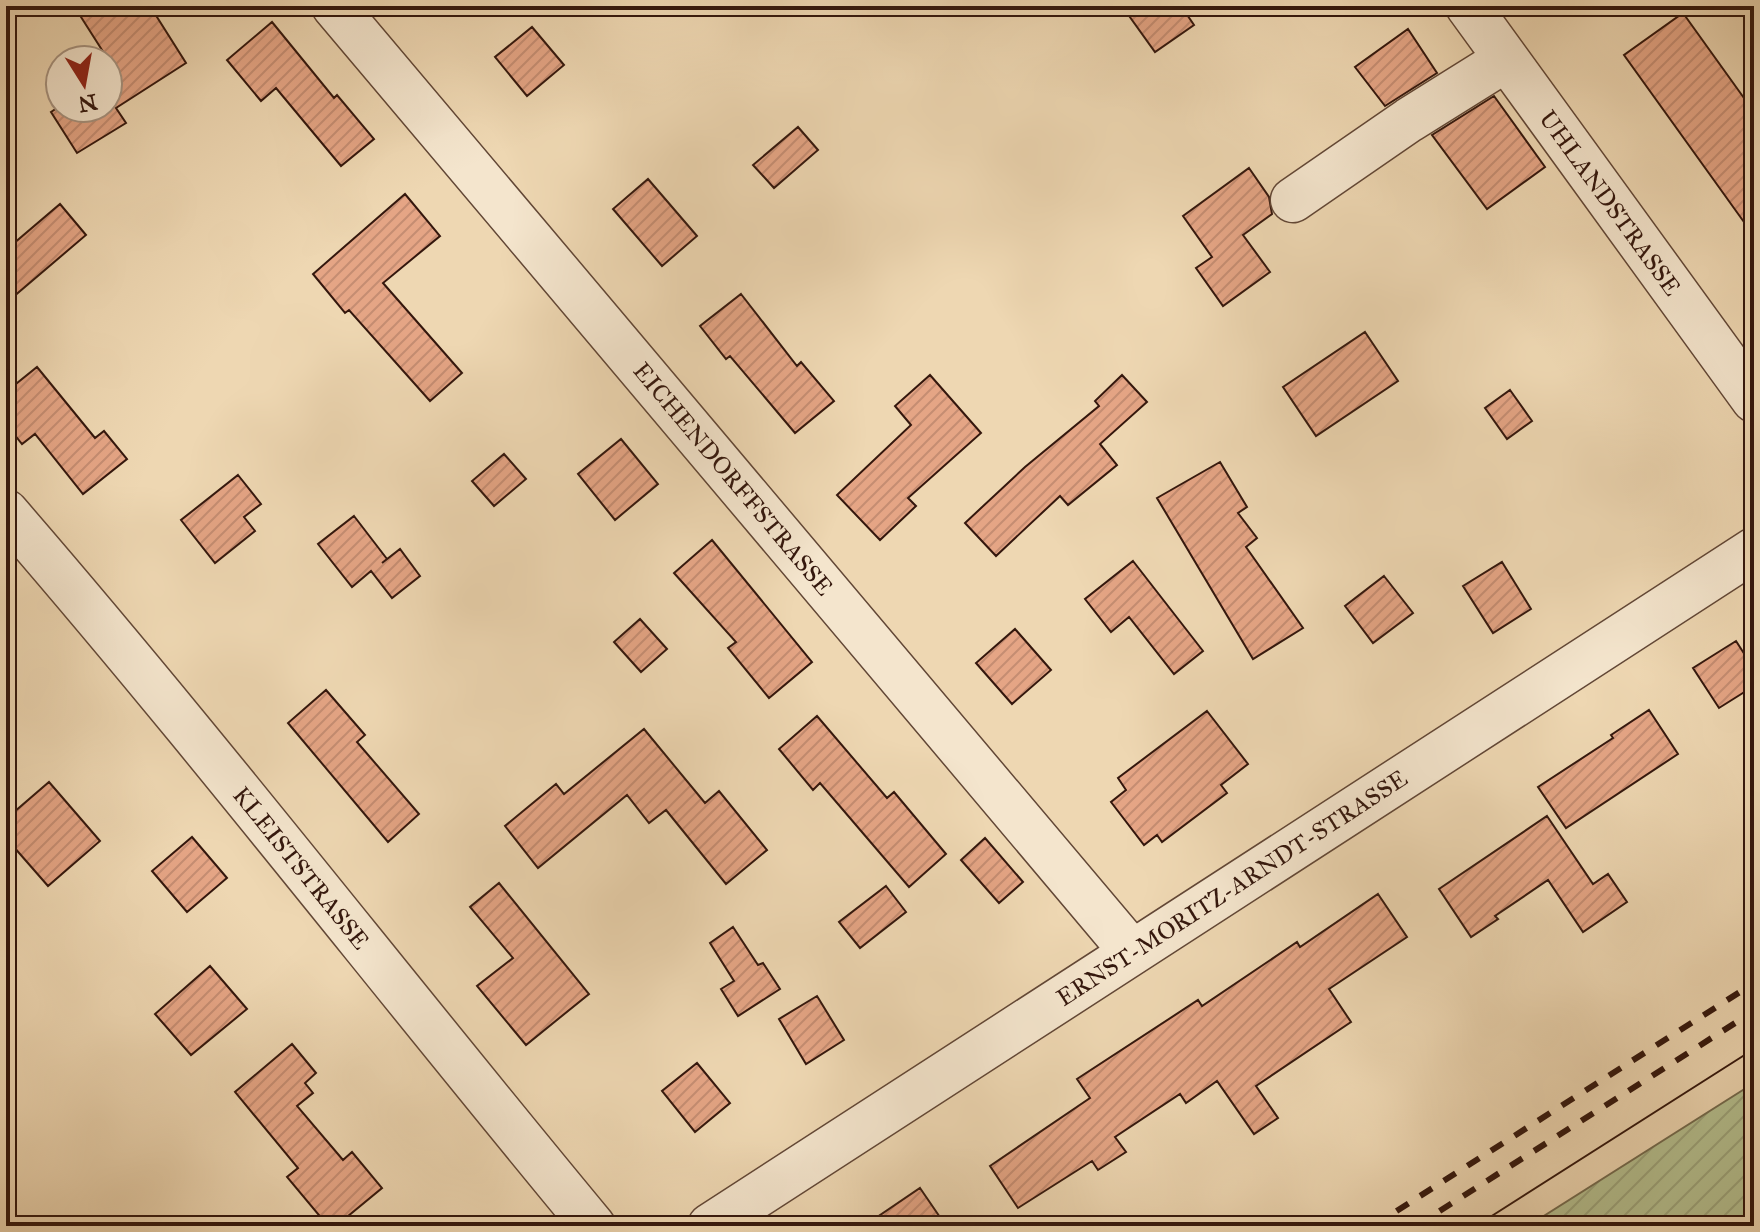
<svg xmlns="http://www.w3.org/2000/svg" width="1760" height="1232" viewBox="0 0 1760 1232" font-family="'IM FELL Great Primer',serif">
<defs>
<pattern id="garden-furrows" width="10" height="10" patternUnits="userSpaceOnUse" patternTransform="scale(2)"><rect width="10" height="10" fill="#b4bf8f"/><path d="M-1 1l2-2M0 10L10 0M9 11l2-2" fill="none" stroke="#9ba37a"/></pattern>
<pattern id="building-hatch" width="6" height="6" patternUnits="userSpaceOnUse" patternTransform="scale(2)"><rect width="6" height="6" fill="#e5a585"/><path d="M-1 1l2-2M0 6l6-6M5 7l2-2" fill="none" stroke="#c58d72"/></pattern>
</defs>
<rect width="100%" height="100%" fill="#eed7b2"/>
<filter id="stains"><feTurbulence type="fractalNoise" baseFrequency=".0025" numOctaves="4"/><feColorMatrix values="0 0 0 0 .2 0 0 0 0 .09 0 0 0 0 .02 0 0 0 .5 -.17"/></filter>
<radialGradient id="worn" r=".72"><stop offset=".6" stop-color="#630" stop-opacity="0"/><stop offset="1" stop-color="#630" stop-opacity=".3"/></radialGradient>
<path fill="url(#garden-furrows)" stroke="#746b4e" stroke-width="2" d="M1754 1083V1226H1528Z"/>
<path fill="url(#building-hatch)" stroke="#34170d" stroke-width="2" d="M74 6H150L186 63 116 108 126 123 77 153 51 112 60 106 108 108 109 61Z
M1122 6H1181L1194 25 1155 52Z
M1683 13 1754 112V236L1624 55Z
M272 22 334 98 337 95 374 139 341 166 276 88 261 101 227 60Z
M532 27 564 65 527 96 495 57Z
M1408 29 1437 73 1385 106 1355 67Z
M1494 96 1545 167 1487 209 1432 135Z
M798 127 818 150 774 188 753 165Z
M1249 168 1269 197 1272 214 1243 235 1270 272 1223 306 1196 268 1212 257 1183 216Z
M648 179 697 236 662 266 613 209Z
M405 194 440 236 383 283 462 373 430 401 349 310 345 313 313 274Z
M60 204 86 235 6 303V250Z
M741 294 797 366 801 362 834 401 795 433 730 356 726 359 700 326Z
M1365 332 1398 381 1316 436 1283 387Z
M37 367 95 438 104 431 127 459 83 494 35 434 22 444 6 424V392Z
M930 375 981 433 908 498 916 506 880 540 837 495 911 425 895 406Z
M1122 375 1147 402 1100 444 1117 465 1068 505 1060 496 996 556 965 523 1025 467 1099 406 1095 401Z
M1510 390 1532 421 1507 439 1485 408Z
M621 439 658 484 615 520 578 474Z
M504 454 526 479 494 506 472 481Z
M1220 462 1247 507 1238 513 1257 538 1246 547 1303 628 1253 659 1157 498Z
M238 475 261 504 244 517 255 531 215 563 181 520Z
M354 516 387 559 382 563 400 549 420 576 392 598 371 571 352 587 318 544Z
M712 540 812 662 769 698 728 648 736 642 674 573Z
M1133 561 1203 651 1174 674 1129 617 1111 632 1085 599Z
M1502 562 1531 609 1493 633 1463 586Z
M1384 576 1413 613 1373 643 1345 606Z
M640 619 667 649 641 672 614 642Z
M1015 629 1051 670 1012 704 976 663Z
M1736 641 1754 669V686L1719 708 1693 668Z
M326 690 365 735 357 742 419 814 388 842 288 723Z
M1649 710 1678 754 1566 828 1538 787 1613 738 1611 735Z
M1207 711 1248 764 1221 785 1227 793 1162 842 1157 835 1144 845 1111 802 1126 790 1118 778Z
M817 716 887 798 894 792 946 854 909 887 820 783 813 790 779 749Z
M644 729 705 803 719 791 767 850 726 884 666 810 649 823 627 795 538 868 505 826 556 784 564 794Z
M49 782 100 841 48 886 6 838V819Z
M1547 816 1593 884 1608 874 1627 902 1583 932 1548 880 1495 916 1498 919 1471 937 1439 889Z
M192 837 227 878 187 912 152 871Z
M985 838 1023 882 999 903 961 860Z
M499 883 589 994 526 1045 477 986 513 958 470 907Z
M886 886 906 912 860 948 839 922Z
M1378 894 1407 937 1329 989 1351 1022 1256 1086 1278 1118 1254 1134 1217 1081 1186 1103 1180 1094 1115 1137 1126 1152 1098 1170 1092 1161 1018 1208 990 1166 1090 1098 1077 1079 1198 1000 1202 1006 1297 942 1300 947Z
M733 927 758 965 763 963 780 989 738 1016 721 989 734 981 710 943Z
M210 966 247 1009 191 1055 155 1014Z
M817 996 844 1040 806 1064 779 1019Z
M292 1044 316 1073 305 1083 313 1093 297 1106 343 1160 352 1152 382 1188 336 1226H328L287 1177 298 1168 235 1092Z
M697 1063 730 1103 695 1132 662 1091Z
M920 1188 946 1226H864Z"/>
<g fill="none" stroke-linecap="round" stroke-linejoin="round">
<defs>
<path id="minor" d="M334 6 1132 952
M1468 6 1754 400
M1293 200 1409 120 1505 60
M6 512C208 745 396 989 593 1226
M710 1226 1754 550"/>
</defs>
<use href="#minor" stroke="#624736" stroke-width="47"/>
<use href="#minor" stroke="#f4e5cd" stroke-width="44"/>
<path stroke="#34170d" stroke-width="2" d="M1476 1226 1754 1049"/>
<path stroke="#34170d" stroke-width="6" stroke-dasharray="14 14" stroke-linecap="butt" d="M1373 1226 1754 983
M1416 1226 1754 1011"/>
</g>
<g text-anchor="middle" stroke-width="8" stroke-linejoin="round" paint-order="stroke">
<g font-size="24" fill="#34170d" stroke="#f4e5cd">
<text transform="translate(1610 203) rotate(54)" y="8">UHLANDSTRASSE</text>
<text transform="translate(733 479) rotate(50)" y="8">EICHENDORFFSTRASSE</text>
<text transform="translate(301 868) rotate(51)" y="8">KLEISTSTRASSE</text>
<text transform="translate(1232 888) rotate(-33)" y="8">ERNST-MORITZ-ARNDT-STRASSE</text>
</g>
</g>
<rect width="1760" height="1232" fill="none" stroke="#eed7b2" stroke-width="32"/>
<rect x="8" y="8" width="1744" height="1216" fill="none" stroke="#34170d" stroke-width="4"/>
<rect x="16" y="16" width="1728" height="1200" fill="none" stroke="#34170d" stroke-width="2"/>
<g transform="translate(84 84) rotate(169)"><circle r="38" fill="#f4e5cd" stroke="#a79380" stroke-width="2"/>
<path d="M0-6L14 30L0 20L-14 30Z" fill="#8f2418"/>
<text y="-12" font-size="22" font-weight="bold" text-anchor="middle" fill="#34170d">N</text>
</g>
<rect width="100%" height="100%" filter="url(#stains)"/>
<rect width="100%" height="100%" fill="url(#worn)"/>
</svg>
